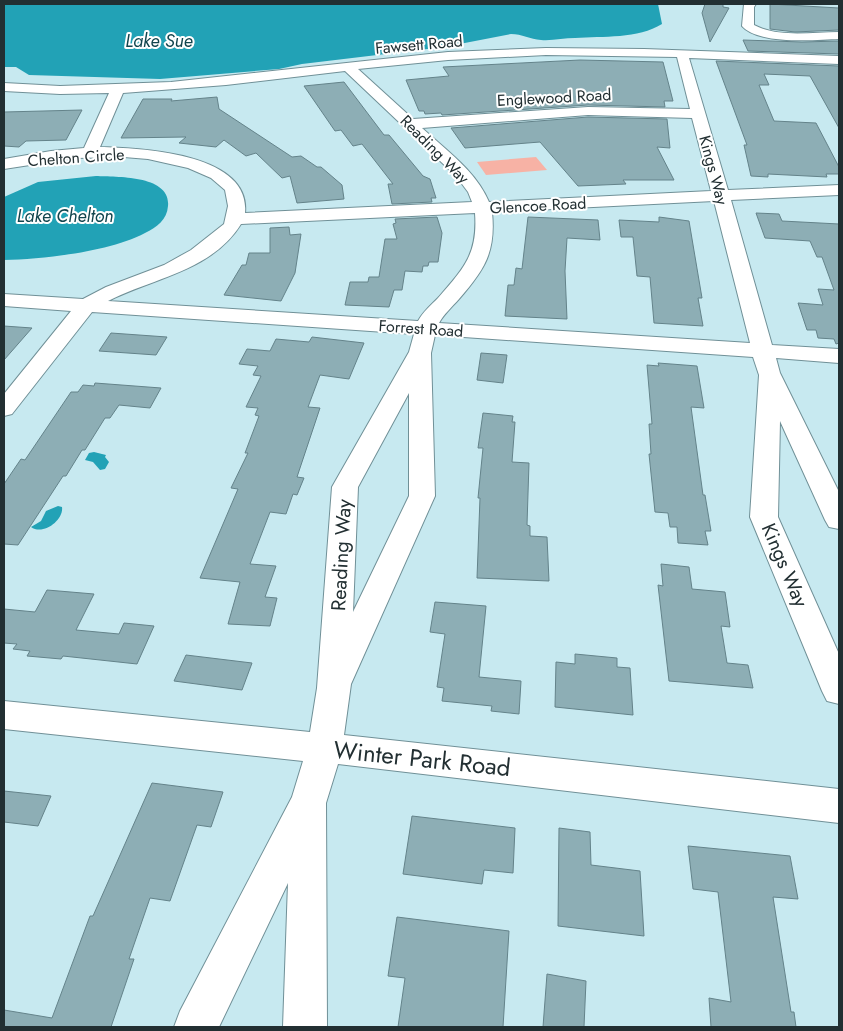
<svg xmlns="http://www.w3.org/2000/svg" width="843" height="1031" viewBox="0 0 843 1031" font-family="Jost,sans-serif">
<rect width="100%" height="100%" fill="#c7e9f0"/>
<path fill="#f7b2a5" d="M536 157 547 170 486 175 477 162Z"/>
<path fill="#22a2b6" d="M4 4H658L662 24C638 39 603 36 575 38 564 38 552 41 541 40 530 39 522 34 511 34L444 47 302 64 279 69 160 79 29 75 16 67H4Z
M96 176C117 177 171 175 168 206 167 220 157 227 145 233 109 252 44 259 4 260V197L38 182Z
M94 452 106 455 105 457 109 462 105 469 100 470 93 462 85 460 89 453Z
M58 506 62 507C64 520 43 536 31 527L41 521 46 511Z"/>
<path fill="#8daeb5" stroke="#64838a" d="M705 4H723V7L729 8 710 42 702 13Z
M770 4 839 8V30L795 32 770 29Z
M743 40 802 42 839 41V54L748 51Z
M580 60 663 62 673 101H664L665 107 588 105 442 115 441 113 425 114 424 111H419L406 80 449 76 443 67Z
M716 61 839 66V128L810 76 764 74 769 85H759L774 121 816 123 839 167V174H826L827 177 768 174V177L751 176 744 145H747Z
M344 82 384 135H389L423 176 430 179 436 198H431L432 202 392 204 388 184H393L362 144 353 146 341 130 335 131 304 86Z
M217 97 219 109 292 157 301 156 317 167H321L342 185 344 199 297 203 290 176 282 178 256 153 246 156 224 140 216 147 179 143 186 137 121 138 143 99H172L171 101Z
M82 110 66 140 26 141 19 147 4 146V112Z
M588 117 667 119 670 148 657 147 674 180H623L626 184 578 186 540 142 465 148 451 128Z
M756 213 779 214 782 221 839 224V343L836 344 834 339 818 338 816 330H807L798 303 823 305 818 289 834 290 822 257H817L810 241 765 238Z
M437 217 442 233 438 262H429L428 266H423L422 272 405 271 402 290H394L389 307 345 305 350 282H368L369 277H379L385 239H397L393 224 396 223 395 219Z
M528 217 598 220 600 240 567 238 565 271 567 319 505 316 508 285H514L516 268 522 269Z
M659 217 689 221 702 298H698L703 326 654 323 650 277 637 276 633 237H621L619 220 659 222Z
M289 227 290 235 301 234 295 273 281 301 224 295 242 265H246L249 253H270V228Z
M4 326 32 328 4 360Z
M111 333 167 337 156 355 99 351Z
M312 337 364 343 349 379 320 375 308 407 320 408 297 477 304 478 297 495 293 494 286 514 270 512 250 564 276 566 265 597 277 598 270 626 228 624 240 582 200 578 238 489 231 488 248 453H245L259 416 255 415 258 408 246 407 261 376 253 375 258 366 239 364 247 349 270 351 276 339 309 342Z
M481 353 507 355 503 383 477 380Z
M658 363 697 366 704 408 691 407 703 495H705L711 531H705L708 545 678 543 677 527H670L668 513 655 512 649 454H651L649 424H652L647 365 659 366Z
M95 383 161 388 150 408 119 405 110 418H105L85 450H82L66 476H63L18 545 4 544V484L21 459 25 460 71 392H78L83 385 94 386Z
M483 413 513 416 512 422H515L512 462 529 463 527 525 530 526V536L547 537 549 581 477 578 480 498H478L483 448H478Z
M661 564 689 567 692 589 725 592 730 627 721 626 727 663 748 665 753 688 669 681 658 585 663 586Z
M47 590 94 594 76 630 119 634 124 623 154 626 137 664 63 656 61 659 27 656 30 651 13 649 17 644 4 643V609L35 612Z
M435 602 486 606 479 677 521 681 519 714 491 711 492 706 442 701 444 688 437 687 445 634 430 632Z
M575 654 617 658V667L630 668 633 715 555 707 556 662 575 664Z
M186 655 252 663 242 690 174 681Z
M152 783 223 792 211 827 197 825 170 901 150 898 129 959H134L111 1027H4V1010L52 1018 90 916H93Z
M4 791 51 796 38 826 4 822Z
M412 816 515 828 513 873 484 870 482 884 403 874Z
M559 828 590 832 591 865 640 871 644 936 558 926Z
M688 846 790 856 798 899 773 897 791 1012H794L796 1027H711L709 998 731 1002 718 892 693 889Z
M397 917 509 931 503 1027H398L405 978 388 976Z
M547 974 586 981 584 1027H543Z"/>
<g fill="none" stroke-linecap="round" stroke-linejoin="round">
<defs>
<path id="minor" d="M744 4H756L754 7V25C778 38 812 32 839 32V39C815 40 759 45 742 26Z
M546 48 644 49 839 56V64L689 58 728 190 839 185V195L731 200 772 345 839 349V363L776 358 780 373 839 492V529L829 527 825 520 780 421 778 517 839 654V704L827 701 822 691 750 517 759 375 753 357 435 335 431 353 435 496 351 684 344 735 839 789V823L338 764 326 803 327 1027H283L288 883 219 1027H174L180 1011 292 797 303 761 4 729V701L310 732 317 688 332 487 409 352 414 334 92 312 12 414 4 416V394L71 311 4 306V294L83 299 106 287 164 265 191 250 224 224 228 206 225 190 211 178 188 168 148 159 124 157 75 158 4 169V159L51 151 84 148 109 93 60 94 4 91V83L60 86 171 82 448 52ZM546 55 677 57 690 109 588 107 413 119 358 69 448 60ZM345 71 456 176 468 192 472 202 245 213C251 153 141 148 100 147L123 93 226 85ZM588 115 692 118 711 191 489 202C476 171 446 150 422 128ZM714 201 750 343 439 323C444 314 452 307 459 299 485 269 496 252 492 212ZM475 213C478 254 464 268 438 298 431 305 423 312 418 321L108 301C153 278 212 271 241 224ZM409 393V496L353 612 358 487Z"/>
</defs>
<use href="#minor" stroke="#709097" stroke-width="2"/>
<use href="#minor" fill="#fff" fill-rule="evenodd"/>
</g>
<g text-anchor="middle" stroke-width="4" stroke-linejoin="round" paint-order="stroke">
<g font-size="16" fill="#222f32" stroke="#fff">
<text transform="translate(419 44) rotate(-5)" y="6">Fawsett Road</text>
<text transform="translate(554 97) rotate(-3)" y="6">Englewood Road</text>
<text transform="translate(435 149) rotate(45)" y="6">Reading Way</text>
<text transform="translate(76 157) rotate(-4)" y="6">Chelton Circle</text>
<text transform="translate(714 170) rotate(75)" y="6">Kings Way</text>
<text transform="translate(538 205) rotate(-3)" y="6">Glencoe Road</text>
<text transform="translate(421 328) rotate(4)" y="6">Forrest Road</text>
</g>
<g font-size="18" font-style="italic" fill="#12454e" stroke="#fff">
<text x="159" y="47">Lake Sue</text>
<text x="65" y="222">Lake Chelton</text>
</g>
<g font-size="20" fill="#222f32" stroke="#fff">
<text transform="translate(341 555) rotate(-87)" y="7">Reading Way</text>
<text transform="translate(785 565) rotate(67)" y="7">Kings Way</text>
</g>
<g font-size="24" fill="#222f32" stroke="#fff">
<text transform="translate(422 759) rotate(6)" y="8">Winter Park Road</text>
</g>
</g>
<rect width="843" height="1031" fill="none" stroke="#222f32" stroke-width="10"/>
</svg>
